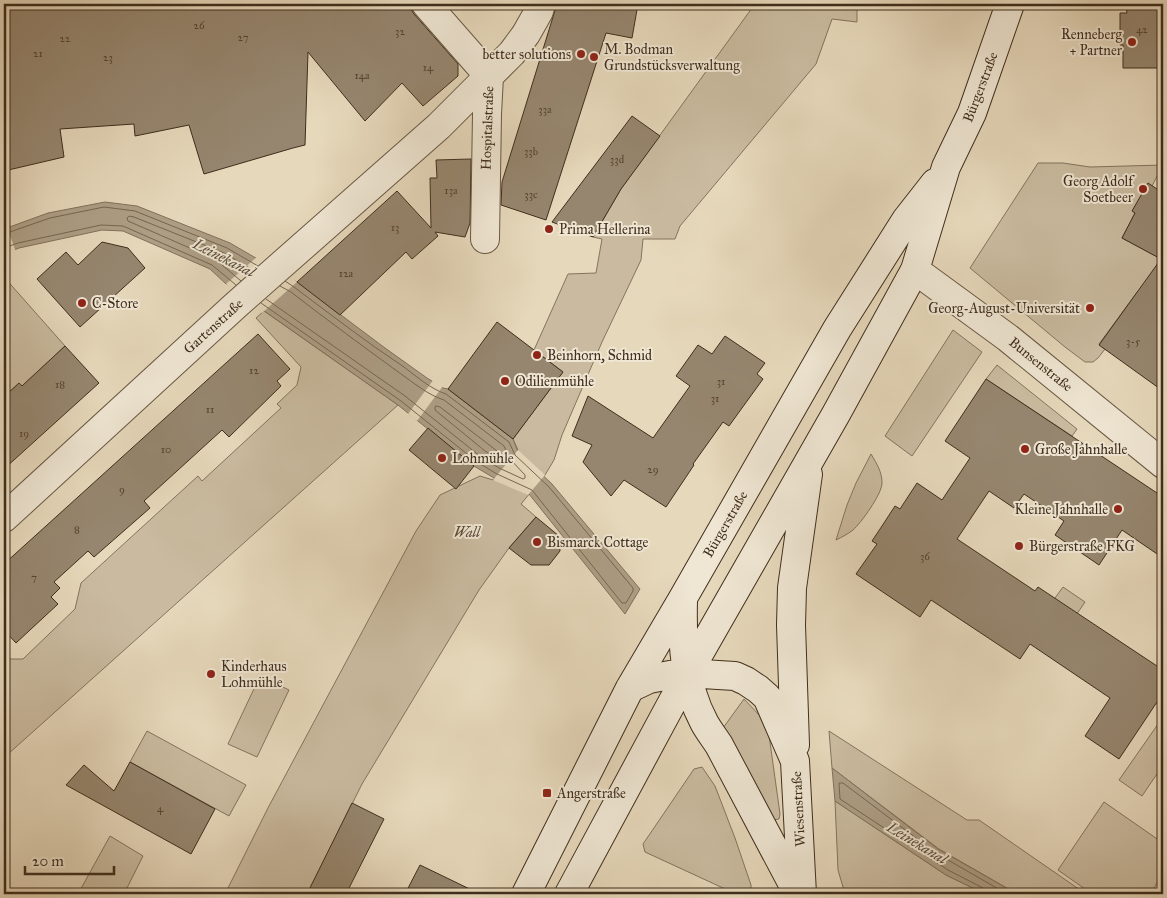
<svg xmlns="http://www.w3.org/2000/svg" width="1167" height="898" viewBox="0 0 1167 898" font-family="'IM FELL Great Primer',serif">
<rect width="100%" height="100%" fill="#e6d8bb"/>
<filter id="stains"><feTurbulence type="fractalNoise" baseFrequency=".004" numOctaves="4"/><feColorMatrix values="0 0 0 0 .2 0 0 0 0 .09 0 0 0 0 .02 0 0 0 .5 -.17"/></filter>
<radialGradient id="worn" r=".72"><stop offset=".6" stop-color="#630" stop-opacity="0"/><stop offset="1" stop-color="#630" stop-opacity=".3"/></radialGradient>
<path fill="#cabba0" stroke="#84745e" d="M752 4H857V22L832 19 816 64 680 226 675 239H643L641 260 602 342 562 435 554 460 545 475 521 504 536 517 509 548 479 590 362 784 307 894H225L269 806 416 531 440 495 480 476 493 480 518 450 513 439 563 372 534 350 568 274 596 273 602 239 593 237 621 189 752 8Z
M1038 163H1063L1090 167 1163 165 1152 186 1148 184 1133 211 1135 213 1122 238 1163 260V309L1138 291 1099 344 1105 349 1098 358 1093 362H1085L1065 347 970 268Z
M4 277 65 346 22 386 19 383 6 395 4 391Z
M264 311 398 405 7 755 4 752V659H23L75 609 81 583 198 476 202 481 281 408 277 404 297 385 301 367 256 318Z
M953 330 982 352 912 456 885 436Z
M997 365 1077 429 1072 436 986 379Z
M871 454C877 464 882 472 882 483 882 494 861 523 853 530 848 534 842 537 836 540L847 505 856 483Z
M1063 587 1085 602 1066 630 1055 598Z
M260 676 289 690 257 757 228 744Z
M744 699 763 719 769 735 780 814 779 819 772 820 723 728Z
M1163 717V765L1142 796 1119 780Z
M147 731 246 785 229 816 130 762Z
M829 731 967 820H979L1086 894H1017L939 849 832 768Z
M702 767 715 786 735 838 751 885V894H736L645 852 643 844 694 769Z
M835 801 946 875 985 894H845L838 870Z
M1104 802 1163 843V874L1150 894H1092L1058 870Z
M110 836 143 856 124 894H78Z"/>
<path fill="#ad9e85" stroke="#81715b" d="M105 202 137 206 230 243 297 282 385 348 427 378 443 388 448 389 513 439 518 452 552 484 640 589 625 614 529 494 494 478 474 466 398 405 226 284 210 269 123 231 102 230 19 248 4 254V229L48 213Z
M832 768 938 849 1017 894H985L946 875 835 801Z"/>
<path fill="#e6d8bb" d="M7 227 16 252 4 256V228Z
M257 257 291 276 297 282 262 313 233 292 226 284Z
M434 379 443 386 417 421 408 414Z
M518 450 545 475 528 495 493 480Z"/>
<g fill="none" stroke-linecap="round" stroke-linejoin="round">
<path stroke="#766650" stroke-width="1" d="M4 234 50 218 104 207 135 211 227 248 258 266
M4 248 18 243 101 225 123 226 212 265 236 285
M241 281 215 259 128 221 127 218 129 216 134 217 224 253 253 270
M266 299 405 396 481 457 499 468 523 479 525 478V475L509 458 504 446 444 400C428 395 414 383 401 374 364 347 327 320 291 292L280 286
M261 303 401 401 477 462 497 474 532 490 622 603H626L633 591V588L549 487 515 455 509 442 446 394C431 389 417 377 404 367 366 342 330 314 294 287L285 281
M436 406 440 407 497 451 499 454 498 456 495 457 485 451 435 410V408Z
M986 894 985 891 983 888 948 870 840 799 839 783H843L936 853 1007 894"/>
</g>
<path fill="#96866f" stroke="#3f2e1c" d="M4 4H403L408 5 414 14 458 64V76L423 106 402 83 365 121 308 52 305 145 293 148 204 174 189 125 135 136 134 124 60 129 64 157 4 171Z
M557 4H638L632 38 606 33 546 220 501 205 502 182Z
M1126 4H1163V68H1123V45H1120V13H1127Z
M632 116 660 136 621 189 593 237 552 222Z
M471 159 470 223 465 237 435 232 438 236 412 259 406 252 340 315 297 282 397 191 431 228 430 178H437L436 160Z
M1148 183 1163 193V391L1099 345 1161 259 1122 238 1135 213 1132 211Z
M102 242 128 248 145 268 80 327 37 279 66 252 78 265Z
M497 322 563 372 513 439 448 389Z
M258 334 290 369 277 381 281 386 229 437 222 430 144 501 150 508 94 557 88 551 54 582 60 588 51 597 58 604 16 643 4 630V564Z
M725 336 765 363 757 374 763 379 729 426 723 422 693 464 694 465 666 507 624 480 611 496 583 462 592 445 572 436 588 396 653 438 690 386 676 376 698 345 712 354Z
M65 346 99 383 4 469V397L19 383 22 386Z
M986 379 1163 497V558L1122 530 1099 565 1055 535 1064 521 1024 494 1014 508 989 491 957 539 1035 591 1038 587 1163 670V693L1119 759 1085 736 1110 698 1030 644 1020 659 931 600 920 617 856 574 877 544 872 541 882 526 895 506 900 509 917 483 942 500 970 458 945 441Z
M428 428 474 466 456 489 409 450Z
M536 517 559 536 560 551 549 565H531L509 548Z
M130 762 215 809 191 854 66 785 84 765 114 791Z
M352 803 384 819 346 894H307Z
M420 865 480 894H405Z"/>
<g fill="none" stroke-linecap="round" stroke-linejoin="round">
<defs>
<path id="street" d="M426 4 489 76
M485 239 487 114 489 76
M915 270 1008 338 1163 464
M4 518 236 305 439 126 512 53 526 34 539 11 541 4"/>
<path id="secondary" d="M683 600C682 641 684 685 704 722 708 730 714 737 719 745L798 894
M630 688 649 679 670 675 688 673 718 675 735 676 746 681 758 689 767 697 795 761 802 894
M795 745 791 625 792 588 808 474
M526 894 630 688 683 598 837 329 906 220 935 183
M569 894 688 673 836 414 915 270 946 167 972 113 1010 4"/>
</defs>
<use href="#street" stroke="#695844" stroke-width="30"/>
<use href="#secondary" stroke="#3f2e1c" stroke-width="30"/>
<use href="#street" stroke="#efe6d3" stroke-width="28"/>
<use href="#secondary" stroke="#efe6d3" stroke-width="28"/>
</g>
<g fill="#8f2418" stroke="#efe6d3" stroke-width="2">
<circle cx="1132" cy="42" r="5"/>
<circle cx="581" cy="54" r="5"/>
<circle cx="594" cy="57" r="5"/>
<circle cx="1143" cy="189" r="5"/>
<circle cx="549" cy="229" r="5"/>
<circle cx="82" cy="303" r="5"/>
<circle cx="1090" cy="308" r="5"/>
<circle cx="537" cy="355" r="5"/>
<circle cx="505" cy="381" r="5"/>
<circle cx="1025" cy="449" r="5"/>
<circle cx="442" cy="458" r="5"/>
<circle cx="1118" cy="509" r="5"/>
<circle cx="537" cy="542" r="5"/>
<circle cx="1019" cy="546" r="5"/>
<circle cx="211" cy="674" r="5"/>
<rect x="542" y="788" width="10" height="10" rx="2.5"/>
</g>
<g text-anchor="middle" stroke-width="4" stroke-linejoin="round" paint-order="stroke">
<g font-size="11" fill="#554431">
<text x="199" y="29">26</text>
<text x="1142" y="33">42</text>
<text x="400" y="35">32</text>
<text x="243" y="41">27</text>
<text x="65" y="42">22</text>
<text x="38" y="57">21</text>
<text x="108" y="61">23</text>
<text x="428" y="71">14</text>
<text x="362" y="79">14a</text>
<text x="545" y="113">33a</text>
<text x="531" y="155">33b</text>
<text x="617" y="163">33d</text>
<text x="451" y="194">13a</text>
<text x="531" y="198">33c</text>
<text x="395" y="231">13</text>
<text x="346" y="277">12a</text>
<text x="1133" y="345">3-5</text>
<text x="254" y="374">12</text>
<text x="721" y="385">31</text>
<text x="60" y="388">18</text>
<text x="715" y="402">31</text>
<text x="210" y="413">11</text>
<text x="24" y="437">19</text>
<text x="166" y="453">10</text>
<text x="653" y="473">29</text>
<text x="122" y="493">9</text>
<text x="77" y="533">8</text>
<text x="925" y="560">36</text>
<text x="34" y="581">7</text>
<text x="160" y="812">4</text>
</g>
<g font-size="14" fill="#3f2e1c" stroke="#efe6d3" text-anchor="start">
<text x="1122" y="39" text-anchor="end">Renneberg<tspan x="1122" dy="16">+ Partner</tspan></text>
<text x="604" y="54">M. Bodman<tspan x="604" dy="16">Grundstücksverwaltung</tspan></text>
<text x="571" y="59" text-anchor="end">better solutions</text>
<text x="1133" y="186" text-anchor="end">Georg Adolf<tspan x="1133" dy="16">Soetbeer</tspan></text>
<text x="559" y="234">Prima Hellerina</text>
<text x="92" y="308">C-Store</text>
<text x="1080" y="313" text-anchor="end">Georg-August-Universität</text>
<text x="547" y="360">Beinhorn, Schmid</text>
<text x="515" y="386">Odilienmühle</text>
<text x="1035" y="454">Große Jahnhalle</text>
<text x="452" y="463">Lohmühle</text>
<text x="1108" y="514" text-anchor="end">Kleine Jahnhalle</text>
<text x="547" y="547">Bismarck Cottage</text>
<text x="1029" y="551">Bürgerstraße FKG</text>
<text x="221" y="671">Kinderhaus<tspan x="221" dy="16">Lohmühle</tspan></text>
<text x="557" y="798">Angerstraße</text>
</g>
<g font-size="14" fill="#3f2e1c" stroke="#efe6d3">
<text transform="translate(980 87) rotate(-69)" y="5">Bürgerstraße</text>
<text transform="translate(487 128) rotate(-88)" y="5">Hospitalstraße</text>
<text transform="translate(213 326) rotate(-42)" y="5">Gartenstraße</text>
<text transform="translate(1041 364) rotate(39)" y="5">Bunsenstraße</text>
<text transform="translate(725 524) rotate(-60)" y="5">Bürgerstraße</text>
<text transform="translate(798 809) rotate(-93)" y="5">Wiesenstraße</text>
</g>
<g font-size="14" font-style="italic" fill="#5b4a36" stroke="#efe6d3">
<text x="467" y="537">Wall</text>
</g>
<g font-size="15" font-style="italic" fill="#5a4a36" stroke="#efe6d3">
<text transform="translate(224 258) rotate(27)" y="5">Leinekanal</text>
<text transform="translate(917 843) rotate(31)" y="5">Leinekanal</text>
</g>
</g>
<rect width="1167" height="898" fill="none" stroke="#e6d8bb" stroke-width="20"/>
<rect x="5" y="5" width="1157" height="888" fill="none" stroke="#3f2e1c" stroke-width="2.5"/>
<rect x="10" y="10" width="1147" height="878" fill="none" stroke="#3f2e1c"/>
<path d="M25 866v8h89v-8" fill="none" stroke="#3f2e1c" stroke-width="2.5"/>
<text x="32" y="866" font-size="15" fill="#3f2e1c" stroke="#efe6d3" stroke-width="4" paint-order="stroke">20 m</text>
<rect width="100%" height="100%" filter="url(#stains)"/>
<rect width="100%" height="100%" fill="url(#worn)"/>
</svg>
